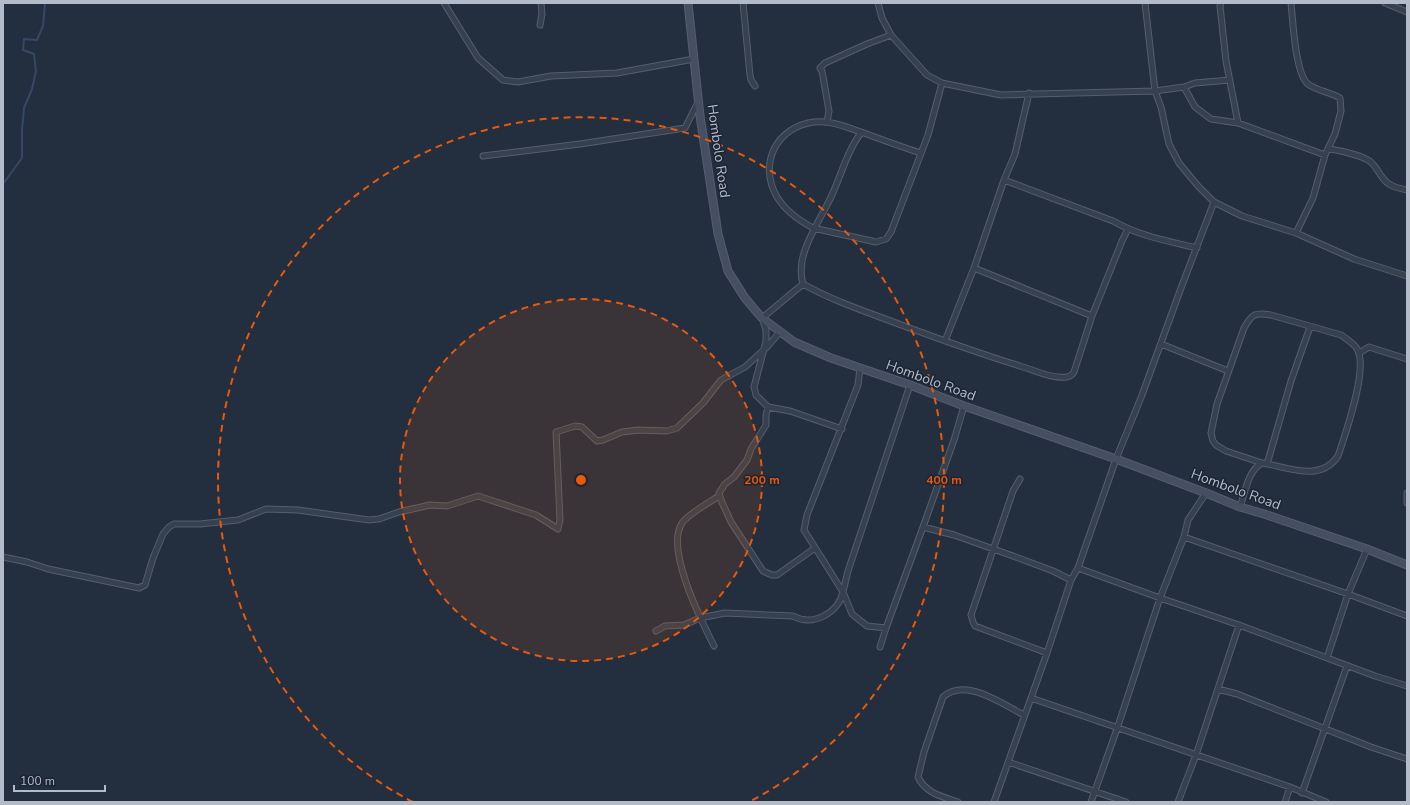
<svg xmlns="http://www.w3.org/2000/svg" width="1410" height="805" viewBox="0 0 1410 805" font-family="'Nunito Sans',sans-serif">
<rect width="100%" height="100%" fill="#232e3e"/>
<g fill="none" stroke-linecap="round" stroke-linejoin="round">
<path stroke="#374865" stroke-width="2" d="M3 184 22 158V130L24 108 32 89 36 71 34 54 23 50 24 39 37 40 43 26 45 3"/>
<defs>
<path id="street" d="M444 3 478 58 503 80 518 82 551 76 617 73 694 59
M743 3 750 75 751 80 755 86
M878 3 882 18 891 35 927 75 942 83 1001 95 1155 91 1184 87 1195 83 1230 80
M1145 3 1155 91 1161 107 1169 144 1179 163 1198 186 1214 202 1242 216 1296 233 1354 259 1407 276
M1221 3 1220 6 1226 61 1238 123
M1291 3C1293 21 1295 73 1308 84 1317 91 1330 92 1340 98L1341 111 1335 134 1325 155 1313 198 1296 233
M1385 3 1407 12
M540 25 542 14 541 3
M1184 87 1195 107 1211 119 1238 123 1325 155
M827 122 829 111 822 71 820 68 825 63 867 44 891 35
M861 133C847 151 841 176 831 197 822 216 810 233 804 253 801 262 800 275 803 284 835 302 870 313 904 326 942 340 981 354 1020 366 1034 370 1052 379 1067 377 1071 376 1073 374 1074 372L1092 316 1122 241 1128 229
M1328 149C1339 150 1359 155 1368 160 1375 164 1378 172 1382 177 1388 186 1397 188 1407 190
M921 153C901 147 881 139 861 132 846 127 830 120 814 122 776 127 758 164 777 197 785 210 800 221 813 228L876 242 886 239 891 232 928 135 942 83
M483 156 580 144 685 128 698 102
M1004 180 1113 221C1139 236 1168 241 1197 248
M974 268 1092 316
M803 284 762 318 766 330V341L754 387 756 395 768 407 790 411 842 429
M945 341 974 268 1004 180 1015 154 1029 93
M1161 344 1228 371
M1359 353 1369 347 1407 359
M910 385 848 571 843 592 852 614 867 626 886 628 923 527
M964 406 954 440 923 527 954 535 1013 556 1053 571 1071 580
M768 407 766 415V425L751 449 747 460 734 477 725 484 719 493 721 500 731 522 763 571 772 575H777L815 548
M1267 464 1291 381 1310 327
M1020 479 1013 491 971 615 973 622 975 626 1047 653
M1407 493V503
M1240 507C1245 493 1248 470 1262 463 1288 467 1320 483 1338 456 1345 435 1369 368 1357 349 1354 343 1346 339 1341 335L1271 315C1255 312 1252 314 1244 328L1217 404 1211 433 1213 441 1216 445 1226 451 1262 463
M1184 537 1348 594 1407 616
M3 557 27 562 48 569 139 588 145 585 153 558 163 534 169 527 174 524H200L238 520 266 509 298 510 369 520 379 519 399 512 430 505 447 506 478 496 536 515 558 529 560 520 556 432 575 426 582 427 597 441 603 440 622 432 639 430 667 431 677 428 703 403 721 380 745 367 767 347 780 332
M1078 568 1160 598 1239 625 1375 676 1407 686
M656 631 665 626 684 625 700 618 725 613 793 616C813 627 838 613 843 592L804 530 807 515 858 385 860 368
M714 646C701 620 665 549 682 523 688 514 710 502 719 496
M880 647 886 628
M1327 658 1348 594 1367 549
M1218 689 1237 694 1371 747 1407 759
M1031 698 1290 787 1326 802
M1008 762 1126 802
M1302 793 1347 666
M958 802C943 797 925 793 918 777L924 752 943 697C966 677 1002 704 1024 715
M994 802 1047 653 1071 580 1078 568 1116 459 1142 395 1181 288 1214 202
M1091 802 1117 729 1160 598 1184 537 1188 520 1206 493
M1178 802 1196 755 1239 625
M1285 802 1290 787"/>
<path id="secondary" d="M688 3 700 116 718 234 728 271 745 298 762 318 794 342 831 358 910 385 964 406 1116 459 1206 493 1240 507 1264 514 1367 549 1407 565"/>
</defs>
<use href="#street" stroke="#555e6c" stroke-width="7"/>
<use href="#secondary" stroke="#555e6c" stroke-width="9"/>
<use href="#street" stroke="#37404e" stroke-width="5"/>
<use href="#secondary" stroke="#454f61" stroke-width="7"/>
</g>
<circle cx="581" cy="480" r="181" fill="#e8590c" fill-opacity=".12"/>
<g fill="none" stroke="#e8590c" stroke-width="2" stroke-dasharray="7 5">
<circle cx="581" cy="480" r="181"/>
<path d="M413 802A363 363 0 1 1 749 802"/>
</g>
<g text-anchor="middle" stroke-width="3" stroke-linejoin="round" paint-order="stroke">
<g font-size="14" fill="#b3bbc9" stroke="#1c2533">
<text transform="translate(719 151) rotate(82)" y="5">Hombolo Road</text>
<text transform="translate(931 380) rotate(20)" y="5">Hombolo Road</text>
<text transform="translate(1236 489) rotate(20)" y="5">Hombolo Road</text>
</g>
</g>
<circle cx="581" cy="480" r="6" fill="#e8590c" stroke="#1c2533" stroke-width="2"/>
<g font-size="12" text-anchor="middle" font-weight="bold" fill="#e8590c" stroke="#1c2533" stroke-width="3" stroke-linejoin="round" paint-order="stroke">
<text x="762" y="484">200 m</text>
<text x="944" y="484">400 m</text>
</g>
<rect width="1410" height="805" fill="none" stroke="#b3bbc9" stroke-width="8"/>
<path d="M14 785v6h91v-6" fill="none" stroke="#b3bbc9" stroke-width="2"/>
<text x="20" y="785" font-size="12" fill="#b3bbc9" stroke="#1c2533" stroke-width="3" paint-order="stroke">100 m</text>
</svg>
